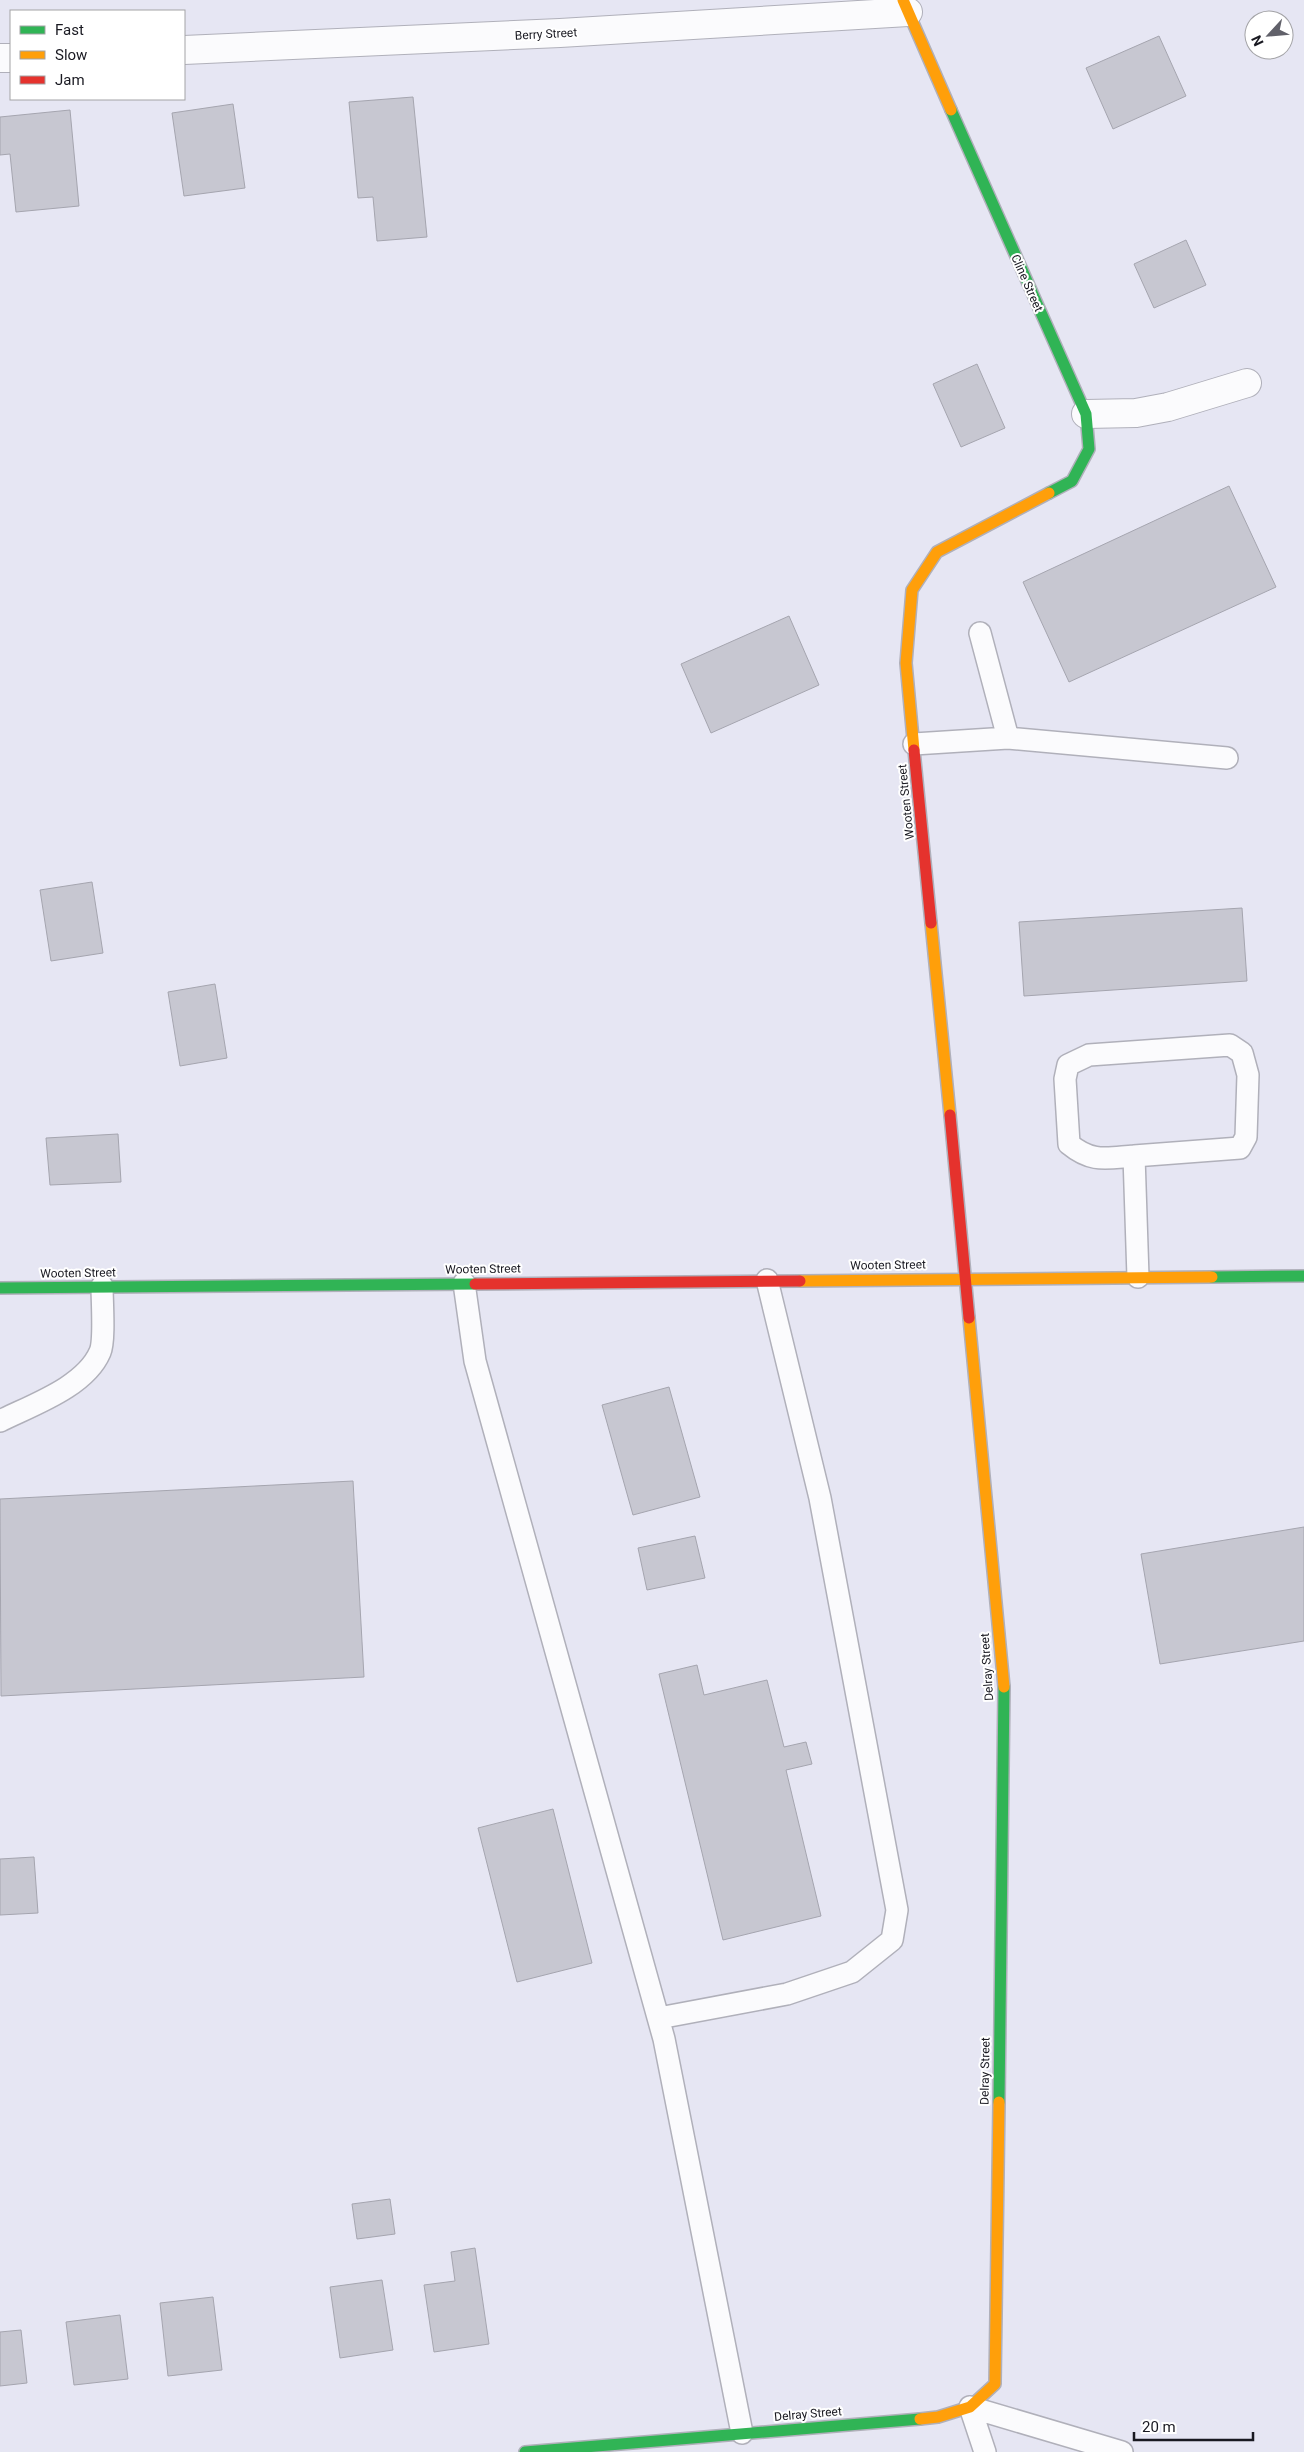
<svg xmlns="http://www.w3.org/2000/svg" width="1304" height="2452" viewBox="0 0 1304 2452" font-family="Roboto,sans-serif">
<rect width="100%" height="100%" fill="#e6e6f3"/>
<path fill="#c7c7d1" stroke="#a5a5af" d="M1159 36 1186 96 1113 129 1086 68Z
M413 97 427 237 377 241 373 197 358 198 349 102Z
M233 104 245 188 184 196 172 113Z
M70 110 79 206 16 212 10 154 0 155V117Z
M1186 240 1206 285 1154 308 1134 264Z
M977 364 1005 428 961 447 933 384Z
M1229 486 1276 587 1069 682 1023 582Z
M789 616 819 685 711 733 681 664Z
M92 882 103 953 51 961 40 890Z
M1242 908 1247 981 1024 996 1019 922Z
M215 984 227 1058 180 1066 168 992Z
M118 1134 121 1182 50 1185 46 1138Z
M669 1387 700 1497 633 1515 602 1405Z
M353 1481 364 1677 1 1696 0 1499Z
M1304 1527V1641L1160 1664 1141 1554Z
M695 1536 705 1578 647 1590 638 1548Z
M697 1665 704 1695 767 1680 784 1747 806 1742 812 1764 786 1770 821 1916 723 1940 659 1674Z
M553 1809 592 1963 517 1982 478 1828Z
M34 1857 38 1913 0 1915V1859Z
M390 2199 395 2234 357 2239 352 2204Z
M475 2248 489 2344 434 2352 424 2285 455 2281 451 2252Z
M382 2280 393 2350 340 2358 330 2287Z
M213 2297 222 2370 168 2376 160 2303Z
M120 2315 128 2379 74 2385 66 2322Z
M21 2330 27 2383 0 2386V2332Z"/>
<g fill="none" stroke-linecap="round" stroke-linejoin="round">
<defs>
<path id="lane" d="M980 633 1008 738
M914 744 1008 738 1227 758
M1134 1156C1106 1158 1092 1163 1069 1144L1065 1079 1068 1065 1089 1055 1230 1045 1242 1053 1248 1075 1246 1137 1240 1148 1134 1156 1138 1277
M464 1283 475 1361 664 2039 742 2433
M0 1421C32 1405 85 1387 100 1352 105 1341 102 1301 102 1286
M659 2018 787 1994 852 1972 892 1940 897 1910 820 1498 767 1280
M970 2407 1122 2452
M970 2407 985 2452"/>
<path id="street" d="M184 50 560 33 908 12
M0 58H11
M1086 414 1136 413 1168 407 1247 383"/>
<path id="fast" d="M951 110 1086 414 1089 449 1072 481 1049 493
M1212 1277 1304 1276
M0 1288 475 1284
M999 2102 1004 1687
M525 2452 920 2419"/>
<path id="slow" d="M903 0 951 110
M914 750 906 663 912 590 937 552 1049 493
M931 923 950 1115
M800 1281 1212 1277
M969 1318 1004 1687
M920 2419 938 2417 970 2407 995 2384 999 2102"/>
<path id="jam" d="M914 750 931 923
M950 1115 969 1318
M475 1284 800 1281"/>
</defs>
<use href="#lane" stroke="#b0b0ba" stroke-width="24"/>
<use href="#street" stroke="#b0b0ba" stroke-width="30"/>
<use href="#fast" stroke="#b0b0ba" stroke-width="14"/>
<use href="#slow" stroke="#b0b0ba" stroke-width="14"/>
<use href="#jam" stroke="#b0b0ba" stroke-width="14"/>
<use href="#lane" stroke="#fbfbfd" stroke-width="21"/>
<use href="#street" stroke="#fbfbfd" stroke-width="28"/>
<use href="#fast" stroke="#30b455" stroke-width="11"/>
<use href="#slow" stroke="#ff9f0a" stroke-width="11"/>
<use href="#jam" stroke="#e5322d" stroke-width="11"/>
</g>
<g text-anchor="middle" stroke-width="4" stroke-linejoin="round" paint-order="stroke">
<g font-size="12" fill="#191921" stroke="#fff">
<text transform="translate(546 34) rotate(-3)" y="4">Berry Street</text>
<text transform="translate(1027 283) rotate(66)" y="4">Cline Street</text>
<text transform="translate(906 802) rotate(-96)" y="4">Wooten Street</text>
<text transform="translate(888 1265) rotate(-1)" y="4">Wooten Street</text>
<text transform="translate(483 1269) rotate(-1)" y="4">Wooten Street</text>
<text transform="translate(78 1273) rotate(-1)" y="4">Wooten Street</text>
<text transform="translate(987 1667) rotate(-94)" y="4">Delray Street</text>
<text transform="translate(985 2071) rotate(-89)" y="4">Delray Street</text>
<text transform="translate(808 2414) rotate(-5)" y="4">Delray Street</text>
</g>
</g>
<rect x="10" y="10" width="175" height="90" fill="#ffffff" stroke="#a3a3a6"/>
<rect x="20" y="26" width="25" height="8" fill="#30b455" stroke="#a3a3a6"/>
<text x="55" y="35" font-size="15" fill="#191921">Fast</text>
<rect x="20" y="51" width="25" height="8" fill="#ff9f0a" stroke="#a3a3a6"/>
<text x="55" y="60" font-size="15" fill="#191921">Slow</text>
<rect x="20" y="76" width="25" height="8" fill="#e5322d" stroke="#a3a3a6"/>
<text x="55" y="85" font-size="15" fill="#191921">Jam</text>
<g transform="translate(1269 35) rotate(244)"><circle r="24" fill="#ffffff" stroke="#a3a3a6"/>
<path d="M0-4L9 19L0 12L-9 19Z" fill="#61616a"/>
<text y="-8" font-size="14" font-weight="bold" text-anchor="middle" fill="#191921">N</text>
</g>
<path d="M1134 2432v8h119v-8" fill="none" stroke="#191921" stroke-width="2.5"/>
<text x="1142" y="2432" font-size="15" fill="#191921" stroke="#ffffff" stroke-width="4" paint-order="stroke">20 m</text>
</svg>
